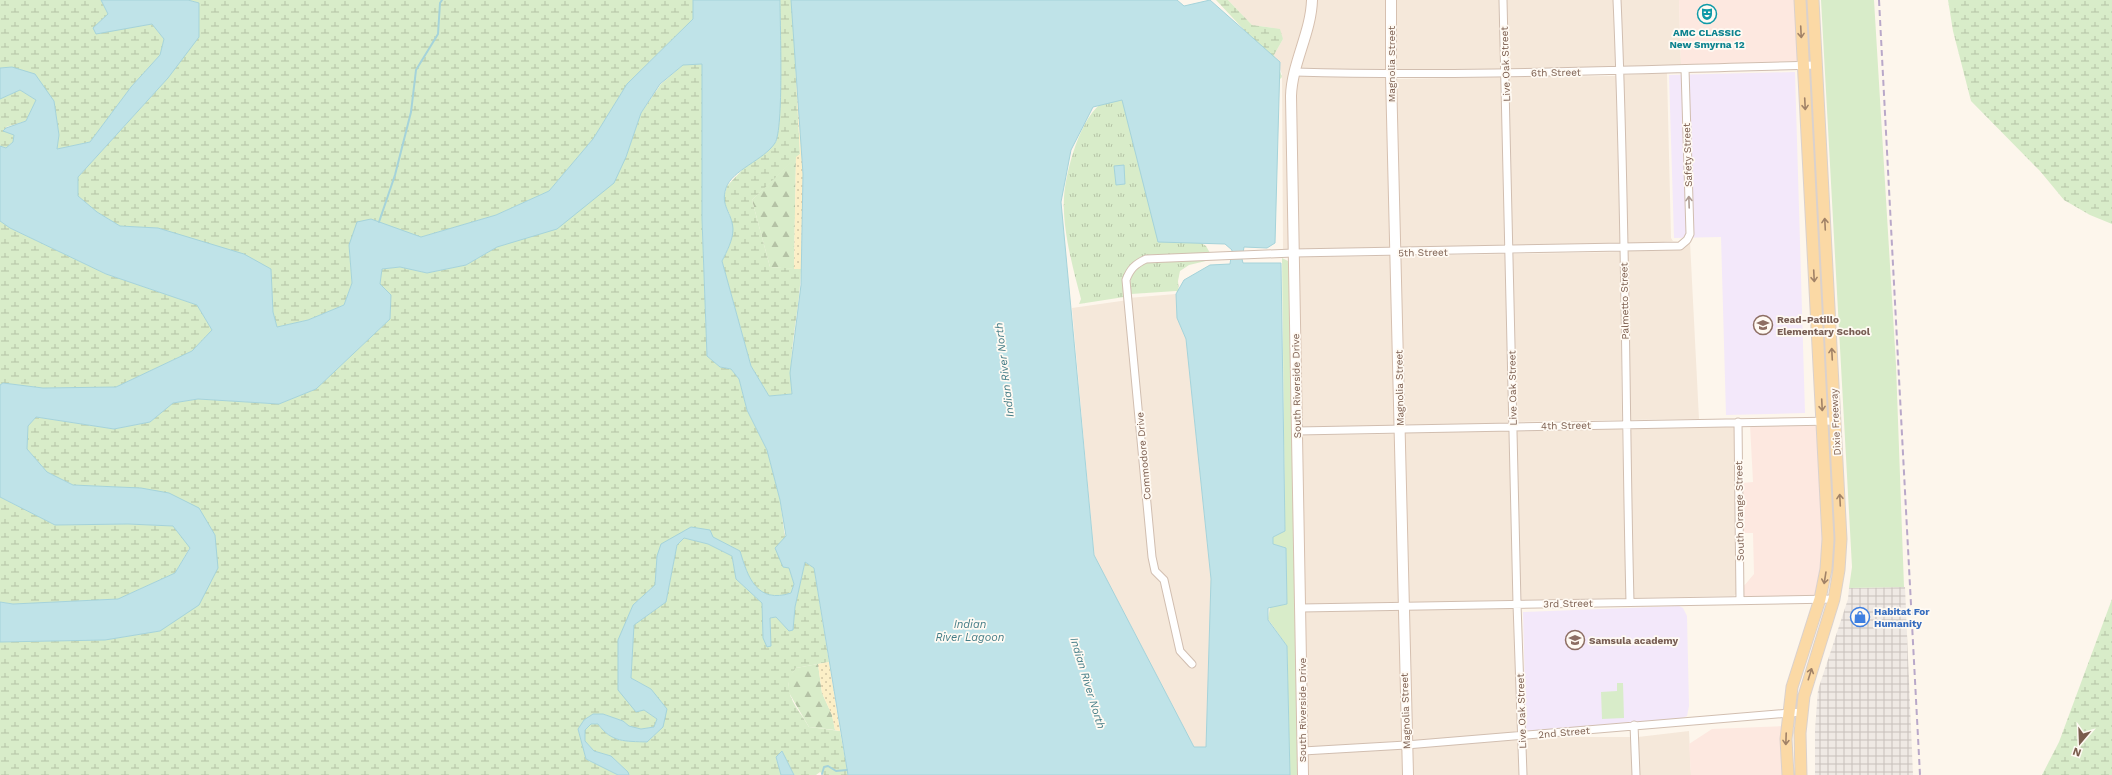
<svg xmlns="http://www.w3.org/2000/svg" width="2112" height="775" viewBox="0 0 2112 775" font-family="'Work Sans',sans-serif">
<defs>
<pattern id="industrial-grid" width="8" height="8" patternUnits="userSpaceOnUse"><rect width="8" height="8" fill="#efe9e4"/><path d="M0 4h8M4 0v8" fill="none" stroke="#c7c0bb"/></pattern>
<pattern id="forest-firs" width="22" height="20" patternUnits="userSpaceOnUse"><rect width="22" height="20" fill="#d8ecc9"/><path d="M5 1l3.5 6h-7zM16 11l3.5 6h-7z" fill="#b4c2a5"/></pattern>
<pattern id="wetland-marsh" width="20" height="14" patternUnits="userSpaceOnUse"><rect width="20" height="14" fill="#d8ecc9"/><path d="M1 5h8M5 5V1M11 12h8M15 12V8" fill="none" stroke="#b4c2a5"/></pattern>
<pattern id="sand-dots" width="8" height="8" patternUnits="userSpaceOnUse"><rect width="8" height="8" fill="#fcefc7"/><path d="M2 2h.1M6 6h.1" fill="none" stroke="#d1c5a4" stroke-width="1.8" stroke-linecap="round"/></pattern>
<pattern id="park-tufts" width="24" height="20" patternUnits="userSpaceOnUse"><rect width="24" height="20" fill="#d8ecc9"/><path d="M3 7l-1-3M5 7V3M7 7l1-3M15 17l-1-3M17 17v-4M19 17l1-3" fill="none" stroke="#b4c2a5"/></pattern>
</defs>
<rect width="100%" height="100%" fill="#fdf6ec"/>
<path fill="#f5e8da" d="M1228 0H1309L1308 11 1293 68 1290 250H1283L1282 74 1274 55 1283 39 1273 28 1252 25Z
M1316 0H1387V71L1300 68Z
M1394 0H1500L1502 69 1394 71Z
M1507 0H1613L1616 68 1509 69Z
M1620 0H1679L1681 65 1623 68Z
M1667 73 1671 238 1673 241H1680L1627 244 1623 75Z
M1298 75 1387 78 1392 248 1297 249 1295 95Z
M1616 76 1620 244 1512 246 1509 77Z
M1503 77 1505 247 1399 248 1394 79Z
M1690 242 1699 419 1629 420 1627 251 1680 250Z
M1620 252 1622 420 1516 422 1512 254Z
M1505 254 1509 423 1403 426 1399 256Z
M1392 256 1396 426 1300 427 1297 257Z
M1176 294 1177 318 1186 339 1211 579 1206 747H1194L1094 555 1072 308 1128 300V298Z
M1734 426 1736 594 1734 596 1634 598 1629 428Z
M1622 428 1627 598 1520 600 1516 430Z
M1510 430 1513 600 1406 603 1403 433Z
M1396 434 1399 603 1305 604 1300 435Z
M1513 608 1518 732 1410 741 1406 610Z
M1399 610 1403 741 1306 747 1305 612Z
M1689 731 1691 775H1640L1638 737Z
M1544 737H1631L1633 775H1526L1525 739Z
M1518 740 1519 775H1411L1410 748Z
M1403 749 1404 775H1306V754Z"/>
<path fill="#fde8e0" d="M1679 0H1796L1799 61 1681 65Z
M1750 425 1818 426 1825 543 1818 596H1743V587L1754 574 1753 533H1742V483L1753 482Z
M1783 726 1784 775H1691L1689 744 1712 729Z"/>
<path fill="url(#industrial-grid)" d="M1905 587 1913 775H1815V729L1818 690 1848 599 1849 588Z"/>
<path fill="#f3e8fa" d="M1795 72 1805 413 1726 415 1721 237 1674 238 1669 75Z
M1679 606 1683 608 1687 616 1689 706 1687 716 1682 718 1529 732 1526 729 1523 612Z"/>
<path fill="#d8ecc9" d="M1821 0H1874L1896 365 1904 587 1849 588 1852 567Z
M1282 258 1290 262 1299 775H1290L1287 646 1268 619 1270 607 1287 604 1286 548 1273 544V537L1285 530Z
M1617 683H1623L1624 718 1602 719 1601 692 1617 691Z"/>
<path fill="url(#forest-firs)" d="M796 157 794 269 770 267 752 200Z
M818 664 822 693 832 715 835 730 809 727 788 691 789 677 796 668Z"/>
<path fill="url(#wetland-marsh)" d="M0 0H101L108 14 93 28H126L152 24 164 39 160 55 131 87 90 142 57 149 59 135 54 101 12 67 0 68Z
M188 0H693V19L627 84 593 139 549 191 496 215 421 237 397 230 349 245 352 283 344 305 308 320 277 327 273 312 271 269 158 228 120 226 97 212 78 196V177L168 78 198 37 199 3Z
M780 0H792L800 154 752 200 770 267 801 269C800 311 787 353 792 394L769 396 751 366 722 261 729 247 730 215 723 200 727 186 744 168 767 152 776 142 780 107Z
M1216 0H1228L1252 25 1280 29 1283 39 1274 55 1282 77 1277 82 1262 49Z
M1948 0H2112V224L2090 215 2064 200 2040 171 1971 101 1953 31Z
M702 64V219L707 356 720 367 731 369 739 379 747 410 767 450 780 500 789 568 794 584 791 593C757 604 748 578 740 551L691 527 657 556 655 585 633 605 618 640V690L639 710H644L657 719 654 727 641 729 629 726 623 721 603 714H593L584 720 578 729 586 759 618 775H0V642L105 640 160 631 218 568 141 488 73 485 47 472 27 449 28 426 36 417 114 429 150 422 173 403 198 399 279 404 316 389 390 319 391 295 380 284 382 269 400 267 427 273 466 265 497 247 524 238 626 157 641 113 661 84 683 65Z
M20 90 36 100 26 121 6 127 4 131 14 135 13 142 6 148 0 146V99Z
M0 221 10 228 106 274 197 305 212 330 192 351 116 387 43 388 3 383 0 385Z
M0 497 55 525 128 524 173 526 190 547 175 573 118 599 13 604 0 602Z
M684 538 708 544 732 556 736 579 762 603 763 638 771 634 770 618 776 617 789 631 793 630 795 607 805 562 814 568 829 662 796 668C778 690 797 706 809 727L840 731 848 775H824L820 772 816 775H794L782 751 776 758 781 775H629L628 772 611 756 594 751 585 741V730L591 724H598C612 743 625 741 647 742L663 727 651 689 631 678 634 625 666 602 677 545Z
M2112 599V775H2042L2059 742Z"/>
<path fill="url(#sand-dots)" d="M795 63 803 174 801 269H794L796 157 800 154Z
M829 662 840 731 835 730 832 715 822 693 818 664Z"/>
<path fill="url(#park-tufts)" d="M1122 97 1195 239 1206 246 1210 253 1145 255C1123 266 1123 275 1124 297L1079 304 1081 299C1073 269 1062 228 1064 197 1066 171 1080 115 1105 101 1109 99 1117 98 1122 97Z
M1210 260 1189 265 1180 271 1178 281 1179 293 1176 291 1131 294C1129 279 1131 269 1146 263Z"/>
<path fill="#bfe3e8" stroke="#a5d3da" fill-rule="evenodd" d="M101 0H188L199 3V37L168 78 78 177V196L97 212 120 226 158 228 244 254 271 269 273 312 277 327 308 320 344 305 352 283 349 245 357 222 371 219 421 237 496 215 549 191 593 139 627 84 693 19V0H780C780 23 784 129 775 143 764 160 732 170 726 188 720 206 732 212 733 229 733 240 727 251 722 261L751 366 769 396 792 394 790 373 801 285 803 174 791 0H1177L1184 6 1210 0 1280 62 1275 243 1267 248 1244 247 1242 259 1243 263H1281L1285 531 1273 537V544L1286 548 1287 604 1268 608V620L1287 646 1290 775H848L814 568 805 562 795 607 793 630 789 631 776 617 770 618 771 646 767 647 763 638 762 603 736 579 732 556 708 544 684 538 677 545 666 602 634 625 631 678 651 689 667 709 663 727 647 742C625 741 612 743 598 724H591L585 730V741L594 751 611 756 628 772 629 775H618L586 759 578 729 584 720 593 714H603L623 721 629 726 641 729 654 727 657 719 644 710 636 712 618 690V640L633 605 655 585 657 556 661 544 691 527 710 530 713 537 740 551C748 578 757 604 791 593L794 584 789 568 783 567 775 548 786 536 780 500 767 450 747 410 739 379 731 369 720 367 707 356 702 219V64L683 65 660 84 641 113 626 157 614 183 557 229 497 247 466 265 427 273 400 267 382 269 380 284 391 295 390 319 316 389 279 404 198 399 173 403 150 422 114 429 36 417 28 426 27 449 47 472 73 485 141 488 169 493 199 508 215 535 218 568 199 605 160 631 105 640 0 642V602L13 604 118 599 175 573 190 548 173 526 128 524 55 525 0 497V385L3 383 43 388 116 387 192 351 212 330 197 305 106 274 10 228 0 221V146L6 148 13 142 14 135 3 131 6 128 26 121 36 100 20 90 0 99V68L12 67 35 74 54 101 59 135 57 149 90 142 131 87 160 55 164 39 152 24 96 34 93 28 108 14ZM1122 100 1158 242 1225 244 1232 250 1230 264 1210 265 1184 280 1176 294 1177 318 1186 339 1211 579 1206 747H1194L1094 555 1061 202 1071 150 1093 107Z
M1124 165 1125 184 1116 185 1114 166Z
M782 751 794 775H781L776 757Z"/>
<g fill="none" stroke-linecap="round" stroke-linejoin="round">
<path stroke="#a5d3da" stroke-width="2" d="M379 222 395 175 411 112 416 70 438 34 440 3 442 0
M822 774 824 767 828 766 836 771 847 770"/>
<defs>
<path id="street" d="M1503 0 1517 604 1523 775
M1617 0C1626 200 1625 401 1630 602
M1295 72C1469 77 1643 69 1816 65
M1738 422 1740 600
M1297 431 1835 421
M1301 608 1834 599
M1192 664 1180 651 1164 580 1155 571 1152 557 1126 280C1130 269 1135 264 1146 259L1293 253 1680 246 1687 240 1690 234 1685 69
M1634 725 1636 775
M1303 751 1406 745 1802 712"/>
<path id="secondary" d="M1391 0V75L1408 775
M1303 775 1291 96C1292 63 1311 33 1312 0"/>
<path id="primary" d="M1788 775 1786 739 1792 687 1820 599 1826 569 1828 539 1800 0
M1801 775 1800 733 1804 696 1834 599 1839 570 1841 539 1813 0"/>
</defs>
<use href="#street" stroke="#d1beb0" stroke-width="9"/>
<use href="#secondary" stroke="#d6c0b0" stroke-width="12"/>
<use href="#primary" stroke="#dad1cd" stroke-width="13"/>
<use href="#street" stroke="#fff" stroke-width="7"/>
<use href="#secondary" stroke="#fff" stroke-width="10"/>
<use href="#primary" stroke="#fbd9a5" stroke-width="11"/>
<path stroke="#b9a8c9" stroke-width="2" stroke-dasharray="6 4" stroke-linecap="butt" d="M1879 0 1920 775"/>
</g>
<defs><path id="oneway-shaft" d="M-6 0H5M1.5-3L5.5 0L1.5 3" fill="none" stroke-width="1.6" stroke-linecap="round" stroke-linejoin="round"/></defs>
<g stroke="#a18267">
<use href="#oneway-shaft" transform="translate(1801 32) rotate(87)"/>
<use href="#oneway-shaft" transform="translate(1805 104) rotate(87)"/>
<use href="#oneway-shaft" transform="translate(1825 224) rotate(-93)"/>
<use href="#oneway-shaft" transform="translate(1814 276) rotate(87)"/>
<use href="#oneway-shaft" transform="translate(1832 354) rotate(-93)"/>
<use href="#oneway-shaft" transform="translate(1822 405) rotate(87)"/>
<use href="#oneway-shaft" transform="translate(1840 500) rotate(-93)"/>
<use href="#oneway-shaft" transform="translate(1825 578) rotate(99)"/>
<use href="#oneway-shaft" transform="translate(1810 674) rotate(-73)"/>
<use href="#oneway-shaft" transform="translate(1786 739) rotate(92)"/>
</g>
<use stroke="#af9d94" href="#oneway-shaft" transform="translate(1689 202) rotate(-92)"/>
<defs>
<symbol id="theatre-ring" viewBox="-11 -11 22 22"><circle r="9.5" fill="#fffaf3" stroke="#0f9aa8" stroke-width="1.5"/><path d="M-5-5.5Q0-4 5-5.5V0Q5 5 0 6Q-5 5-5 0ZM-3.3-2.5H-1v1.5H-3.3ZM1-2.5H3.3v1.5H1ZM-2.8 1Q0 5.5 2.8 1Z" fill="#0f9aa8"/></symbol>
<symbol id="school-ring" viewBox="-11 -11 22 22"><circle r="9.5" fill="#fffaf3" stroke="#8d6e63" stroke-width="1.5"/><path d="M0-5L7-2L0 1L-7-2ZM-4 1L0 2.5L4 1V4Q0 6-4 4Z" fill="#8d6e63"/></symbol>
<symbol id="shop-ring" viewBox="-11 -11 22 22"><circle r="9.5" fill="#fffaf3" stroke="#3f7fe0" stroke-width="1.5"/><path d="M-5-2.5h2.3a2.7 3.5 0 0 1 5.4 0H5L5.5 6h-11ZM-1.5-2.5h3a1.5 2.3 0 0 0-3 0Z" fill="#3f7fe0"/></symbol>
</defs>
<g fill-rule="evenodd">
<use href="#theatre-ring" x="1696" y="3" width="22" height="22"/>
<use href="#school-ring" x="1752" y="314" width="22" height="22"/>
<use href="#shop-ring" x="1849" y="606" width="22" height="22"/>
<use href="#school-ring" x="1564" y="629" width="22" height="22"/>
</g>
<g text-anchor="middle" stroke-width="3.5" stroke-linejoin="round" paint-order="stroke">
<g font-size="10" font-weight="bold" fill="#0d838f" stroke="#fffaf3">
<text x="1707" y="36">AMC CLASSIC<tspan x="1707" dy="12">New Smyrna 12</tspan></text>
</g>
<g font-size="10" fill="#7a5c4d" stroke="#fffaf3">
<text transform="translate(1391 64) rotate(-90)" y="4">Magnolia Street</text>
<text transform="translate(1505 64) rotate(-92)" y="4">Live Oak Street</text>
<text transform="translate(1556 72) rotate(-1)" y="4">6th Street</text>
<text transform="translate(1687 155) rotate(-92)" y="4">Safety Street</text>
<text transform="translate(1423 252) rotate(-1)" y="4">5th Street</text>
<text transform="translate(1624 301) rotate(-91)" y="4">Palmetto Street</text>
<text transform="translate(1296 386) rotate(-91)" y="4">South Riverside Drive</text>
<text transform="translate(1399 388) rotate(-91)" y="4">Magnolia Street</text>
<text transform="translate(1512 388) rotate(-91)" y="4">Live Oak Street</text>
<text transform="translate(1835 422) rotate(-93)" y="4">Dixie Freeway</text>
<text transform="translate(1566 425) rotate(-1)" y="4">4th Street</text>
<text transform="translate(1143 456) rotate(-95)" y="4">Commodore Drive</text>
<text transform="translate(1739 511) rotate(-91)" y="4">South Orange Street</text>
<text transform="translate(1568 603) rotate(-1)" y="4">3rd Street</text>
<text transform="translate(1302 710) rotate(-90)" y="4">South Riverside Drive</text>
<text transform="translate(1405 711) rotate(-92)" y="4">Magnolia Street</text>
<text transform="translate(1521 711) rotate(-92)" y="4">Live Oak Street</text>
<text transform="translate(1564 732) rotate(-5)" y="4">2nd Street</text>
</g>
<g font-size="10" font-weight="bold" fill="#785e54" stroke="#fffaf3" text-anchor="start">
<text x="1777" y="323">Read-Patillo<tspan x="1777" dy="12">Elementary School</tspan></text>
<text x="1589" y="644">Samsula academy</text>
</g>
<g font-size="10" font-weight="bold" fill="#366cbe" stroke="#fffaf3" text-anchor="start">
<text x="1874" y="615">Habitat For<tspan x="1874" dy="12">Humanity</tspan></text>
</g>
<g font-size="11" font-style="italic" fill="#437c86" stroke="#fffaf3">
<text transform="translate(1004 370) rotate(-97)" y="4">Indian River North</text>
<text x="970" y="628">Indian<tspan x="970" dy="13">River Lagoon</tspan></text>
<text transform="translate(1088 683) rotate(73)" y="4">Indian River North</text>
</g>
</g>
<g transform="translate(2080 743) rotate(199)" stroke="#fffaf3" stroke-width="3" paint-order="stroke">
<path d="M0-3L7 15L0 10L-7 15Z" fill="#7a5c4d"/>
<text y="-6" font-size="11" font-weight="bold" text-anchor="middle" fill="#7a5c4d">N</text>
</g>
</svg>
